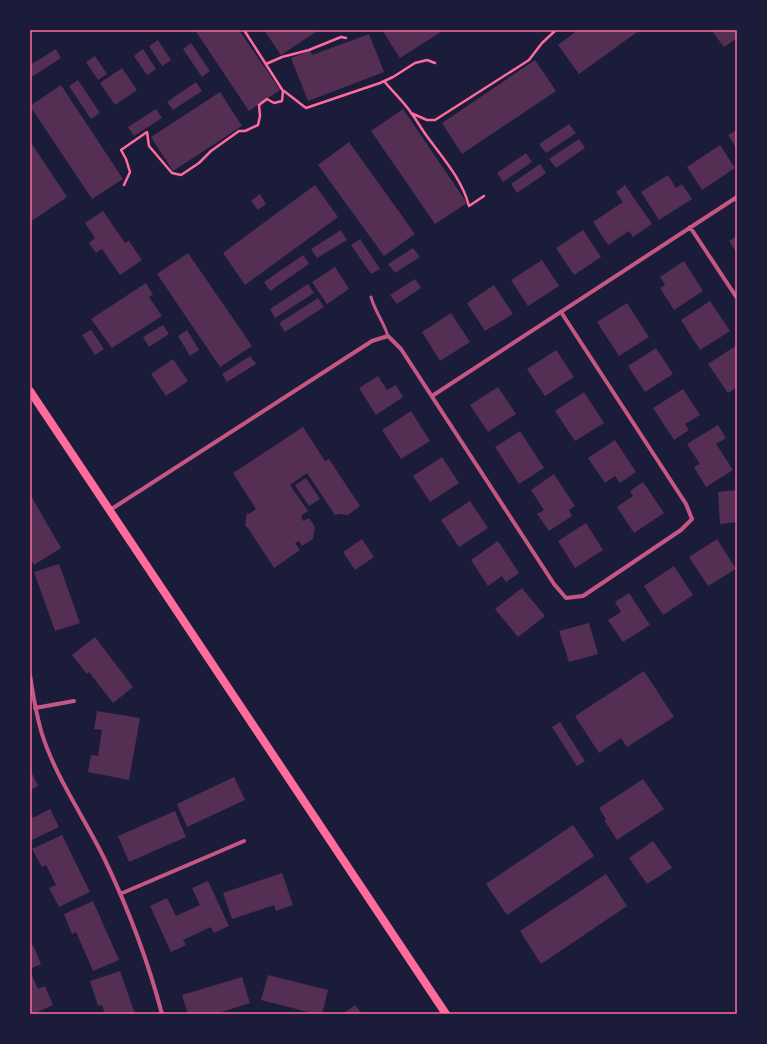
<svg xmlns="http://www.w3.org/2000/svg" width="767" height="1044" viewBox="0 0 767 1044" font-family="Rubik,sans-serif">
<rect width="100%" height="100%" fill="#1b1b3a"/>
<path fill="#542f53" d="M195 30H239L280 90 249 111Z
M264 30H314L316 32 281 55Z
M382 30H444L400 58Z
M578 30H640L579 74 558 45Z
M711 30H737V38L724 47Z
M369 34 384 72 308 101 291 58 310 51 312 55Z
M158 40 171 60 162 66 149 46Z
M191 43 210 71 202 77 183 49Z
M56 49 61 58 30 78V65Z
M143 49 156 69 147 75 134 56Z
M95 56 107 74 98 80 86 62Z
M535 60 556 91 462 154 442 123Z
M122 68 137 90 115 105 100 83Z
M78 80 100 113 91 119 69 86Z
M196 82 202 91 173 110 167 102Z
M61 85 123 179 92 199 30 106Z
M220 92 242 126 173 171 151 137Z
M156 109 162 118 134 136 128 127Z
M403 109 467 203 435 224 371 131Z
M569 124 576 133 546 153 539 144Z
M737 130V149L728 135Z
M579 139 585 148 556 168 549 159Z
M30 141 67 197 30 222Z
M349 142 415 234 384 256 318 165Z
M720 145 735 168 702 190 687 167Z
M526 153 532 162 503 182 497 173Z
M540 164 546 173 517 193 511 184Z
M668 175 676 188 682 184 692 199 659 220 641 192Z
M315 185 338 217 245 285 223 253Z
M625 185 652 224 633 237 629 231 608 245 593 222 623 202 616 192Z
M260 194 266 204 258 210 251 201Z
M103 211 125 243 129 241 142 260 120 275 102 249 96 253 89 243 95 238 85 223Z
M341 230 347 240 317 258 311 249Z
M583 230 601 257 574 275 556 248Z
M737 236V253L729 241Z
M360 239 380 269 371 274 351 245Z
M413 248 420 257 395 273 388 264Z
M188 253 252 346 220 367 157 274Z
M303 255 309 264 270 291 264 282Z
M542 260 559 286 528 306 511 280Z
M684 261 703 291 674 310 660 288 665 285 660 277Z
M335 267 349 289 327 304 312 282Z
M415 279 421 288 397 304 390 295Z
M146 283 153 295 149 297 162 316 112 348 91 319Z
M308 284 314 293 275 318 270 309Z
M494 285 513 314 485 331 467 303Z
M318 298 324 307 285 332 279 323Z
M710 301 730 331 700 350 681 320Z
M627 303 649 337 619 356 597 322Z
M451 313 470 342 440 361 422 332Z
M163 325 169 334 149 347 143 337Z
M91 330 104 349 95 355 82 335Z
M187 330 199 350 190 356 178 336Z
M737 345V387L728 393 708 364Z
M656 348 673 374 645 392 628 366Z
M556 350 574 377 545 396 527 369Z
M250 356 256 364 227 382 222 374Z
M173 359 188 381 166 396 151 374Z
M378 376 387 390 396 385 403 397 376 415 359 388Z
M498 387 516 414 488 432 470 405Z
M683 389 700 415 685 424 689 430 674 440 653 408Z
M584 392 604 423 575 441 555 411Z
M411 411 430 441 401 459 382 430Z
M718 425 726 438 716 444 733 470 706 487 694 467 700 464 687 444Z
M303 427 325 461 329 459 360 506 348 515 339 514 335 515 307 473 290 485 308 511 301 516 303 521 309 518 315 527 313 539 302 546 299 541 295 543 300 550 274 568 248 528 245 526 247 513 249 514 256 509 233 473Z
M520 431 544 468 519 484 495 447Z
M615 440 636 472 620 483 615 476 605 483 588 458Z
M442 457 459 483 430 502 413 476Z
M554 474 575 506 569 510 572 516 549 531 537 514 544 510 531 490Z
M306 478 320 499 309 506 295 485Z
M643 482 664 513 634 533 617 507 633 496 630 491Z
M737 490V522L720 524 718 492Z
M30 494 61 548 34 565 30 557Z
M470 501 488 528 459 547 441 520Z
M586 523 603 550 575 568 558 541Z
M362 539 374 557 355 570 343 552Z
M717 539 736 569 708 586 689 557Z
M498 541 519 573 506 582 502 576 488 586 471 560Z
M59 564 80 623 55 631 34 572Z
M674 566 693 595 663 615 644 586Z
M522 588 545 616 518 637 495 609Z
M629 593 650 625 623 642 608 620 621 612 615 602Z
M589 623 598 654 569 662 559 631Z
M95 637 133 687 113 703 89 672 87 674 72 655Z
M644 671 674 717 627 747 621 738 599 753 575 716Z
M97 711 140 718 129 780 88 772 91 755 98 756 102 730 94 729Z
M560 722 585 761 577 766 552 727Z
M30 769 38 786 30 790Z
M234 777 245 800 187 827 177 804Z
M643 779 664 809 617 840 604 820 606 819 599 808Z
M50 809 59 827 30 841V813L33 818Z
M175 811 186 837 129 862 118 836Z
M573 825 594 856 507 915 486 884Z
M62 835 90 892 59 907 49 888 56 885 46 865 42 867 32 849Z
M653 841 672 868 647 884 629 858Z
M282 873 293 905 276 911 274 905 232 919 223 893Z
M606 874 627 906 541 964 520 931Z
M208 881 229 926 214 933 211 927 183 940 186 945 171 952 150 906 167 898 176 916 200 905 192 888Z
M93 901 119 960 93 971 76 932 72 934 64 914Z
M33 945 41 964 30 969V947Z
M30 971 38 989 45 986 53 1005 33 1014H30Z
M120 971 135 1014H105L102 1005 98 1006 90 981Z
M268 975 328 990 322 1014H316L261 1000Z
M242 977 250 1003 215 1014H188L182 995Z
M355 1005 362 1014H343Z"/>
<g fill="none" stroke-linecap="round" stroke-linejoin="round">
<path stroke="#ff6b9d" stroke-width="2.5" d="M266 64 282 57 309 50 341 37 346 38
M384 81C393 92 404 102 412 114 417 121 421 128 426 135 442 157 462 179 469 206L484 196
M284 91 306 108 380 83 393 77 415 63 427 60 435 63
M411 113 427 120H435L529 60 542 43 556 30
M124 185 130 172 126 159 121 150 147 132 149 146 172 173 181 175 199 163 211 151 239 131H245L258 125 260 116 259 105 267 99 274 103 282 101 283 91 244 30"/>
<path stroke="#c65784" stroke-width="3" d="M371 297C375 312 383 320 388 336"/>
<path stroke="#c65784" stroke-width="4" d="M690 227 737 298
M432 396 737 197
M110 510 372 341 388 336 401 349 554 584 566 598 583 596 681 530 692 519 686 504 561 312
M30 675C33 695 36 714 42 734 56 778 84 817 104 858 128 908 148 961 162 1014
M35 708 74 701
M120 894 244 841"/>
<path stroke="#ff6b9d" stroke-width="8" d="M30 391 446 1014"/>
</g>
<rect width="767" height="1044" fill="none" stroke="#1b1b3a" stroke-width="62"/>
<rect x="31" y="31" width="705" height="982" fill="none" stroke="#ff6b9d" stroke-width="1.5"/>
</svg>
